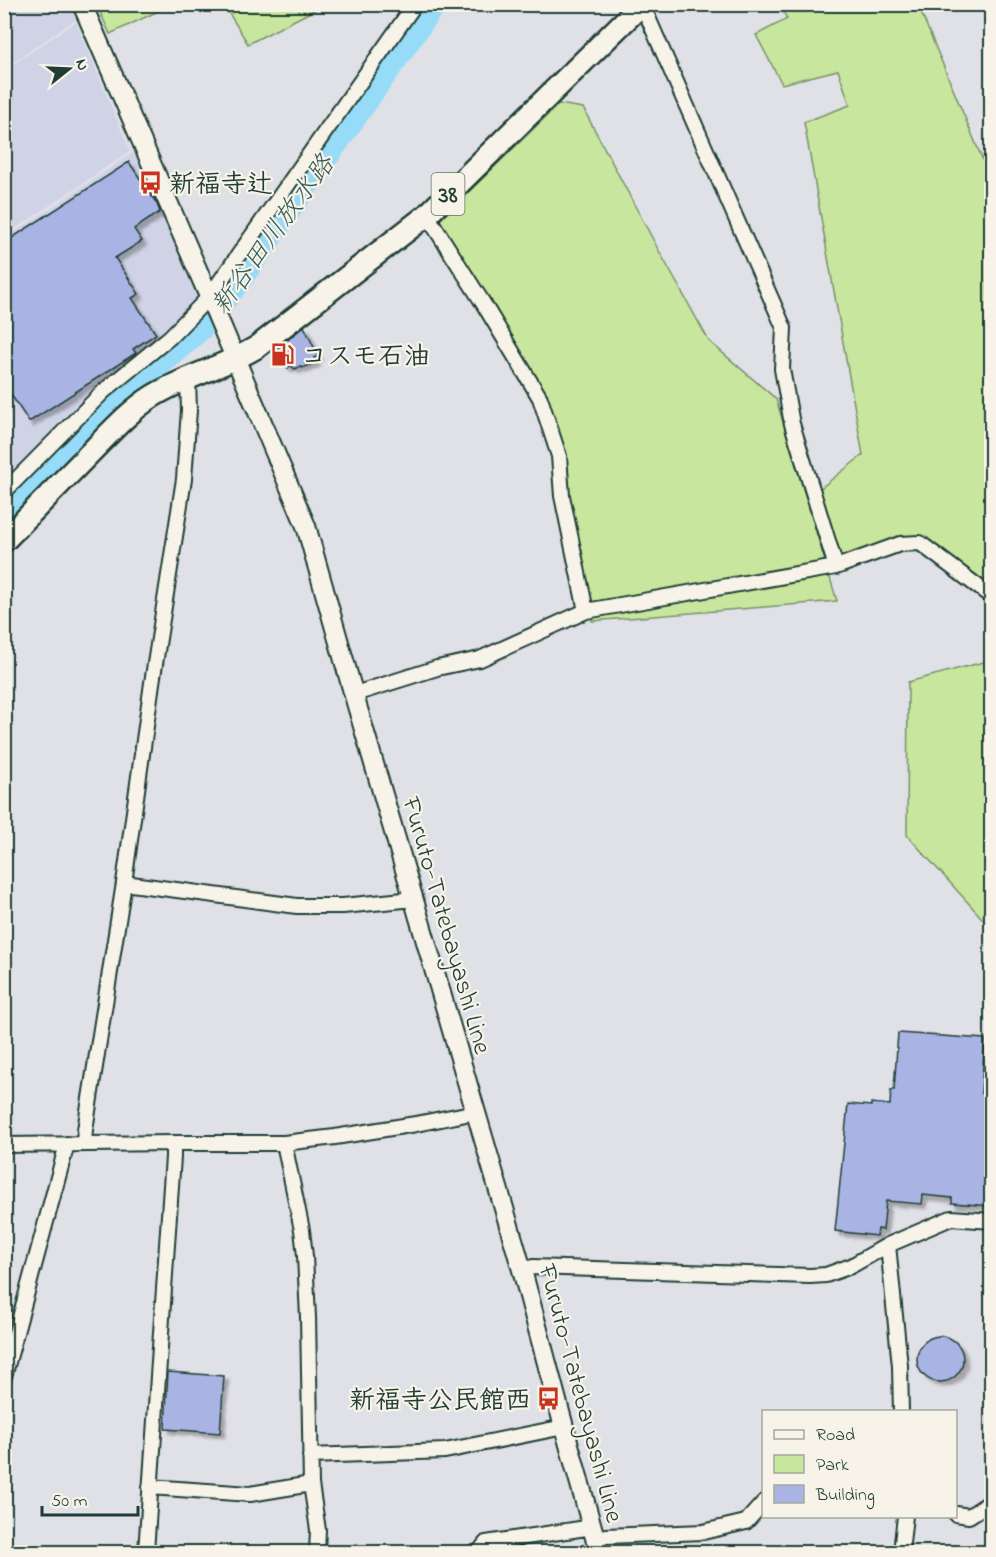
<svg xmlns="http://www.w3.org/2000/svg" width="996" height="1557" viewBox="0 0 996 1557" font-family="'Indie Flower','Klee One',sans-serif">
<defs>
<filter id="shadow"><feDropShadow dx="4.5" dy="4.5" stdDeviation="1.5" flood-color="#0004"/></filter>
</defs>
<rect width="100%" height="100%" fill="#e0e0e7"/>
<filter id="ink" filterUnits="userSpaceOnUse"><feTurbulence type="fractalNoise" baseFrequency=".0167" numOctaves="2"/><feDisplacementMap in="SourceGraphic" scale="12" xChannelSelector="R" yChannelSelector="G"/><feConvolveMatrix kernelMatrix="1 2 1 2 8 2 1 2 1" color-interpolation-filters="sRGB"/></filter>
<g filter="url(#ink)">
<path fill="#d0d3e6" d="M5 4 69 5 76 19 5 68Z
M76 22 130 151 5 236V70Z
M137 150 200 300 5 486V239Z"/>
<path fill="#c9e69e" stroke="#749269" stroke-width="1.5" d="M97 5H171L110 34Z
M224 5H324L248 44Z
M780 5H918L991 180V597L920 543 836 567 813 494 863 455 804 122 850 105 838 70 782 84 756 35 787 19Z
M559 104 583 108 658 249 709 341 776 399 837 601 592 621 560 468 534 387 435 228 441 219Z
M991 660H992L991 942 990 927 907 835 908 682Z"/>
<g fill="none" stroke-linecap="round" stroke-linejoin="round">
<path stroke="#96dcf8" stroke-width="22" d="M4 514 106 412 201 330 238 284 436 4"/>
</g>
<path fill="#a9b4e5" stroke="#1f3d34" stroke-width="1.5" filter="url(#shadow)" d="M129 162 157 204 160 212 134 229 142 241 115 258 139 294 132 298 156 334 133 349 136 353 29 422 4 384V243Z
M304 326 318 356 314 358 316 362 302 368 300 366 295 369 290 365 288 368 274 352Z
M898 1033 985 1039 981 1093 992 1094V1206L952 1203V1198L923 1195 922 1204 886 1201 883 1230 878 1229 877 1236 835 1231 848 1104 871 1106V1103L890 1105 891 1090H894Z
M917 1359a23 23 0 1 1 46 0a23 23 0 1 1-46 0Z
M168 1372 224 1376 220 1433 165 1429Z"/>
<g fill="none" stroke-linecap="round" stroke-linejoin="round">
<defs>
<path id="minor" d="M642 4 784 328 782 369 792 424 836 567
M427 215 483 303 540 398 559 456 562 496 586 611
M4 492 104 391 170 337 209 297 415 4
M353 692H361L437 668 480 659 586 611 836 567 900 544 920 543 992 597
M124 883 297 906H343L414 899
M84 1143 85 1130 124 883 152 683 184 479 189 410 188 379
M284 1143 302 1230 305 1256 308 1317 311 1484 318 1530 317 1552
M4 1145 173 1143H284L335 1137 416 1124 476 1112
M888 1245 900 1366 901 1412
M522 1270 533 1267 810 1276 826 1275 851 1266 888 1245 951 1218 992 1221
M4 1377 67 1144
M310 1456 445 1451 564 1427
M150 1487 250 1494 311 1484
M956 1514 969 1516 992 1501
M596 1538 606 1536 703 1532 746 1522 764 1502
M146 1552 173 1157V1143
M479 1552 486 1543 593 1527
M901 1552 905 1516"/>
<path id="secondary" d="M82 4 211 301 306 526 353 692 522 1270 564 1427 599 1552"/>
<path id="primary" d="M4 541C32 512 60 484 88 455 108 435 129 411 153 396 185 376 224 367 257 347L427 215 642 4"/>
</defs>
<use href="#minor" stroke="#1f3d34" stroke-width="18"/>
<use href="#secondary" stroke="#1f3d34" stroke-width="22"/>
<use href="#primary" stroke="#1f3d34" stroke-width="26"/>
<use href="#minor" stroke="#f7f3e8" stroke-width="14"/>
<use href="#secondary" stroke="#f7f3e8" stroke-width="18"/>
<use href="#primary" stroke="#f7f3e8" stroke-width="21"/>
</g>
</g>
<defs>
<symbol id="bus-bare" viewBox="-9 -9 18 18"><path d="M-5-6H5V4H4V6H2V4H-2V6H-4V4H-5ZM-3.5-4V0h7V-4ZM-3.5 1.2v1.5H-2V1.2ZM2 1.2v1.5H3.5V1.2Z" fill="#c8321e" stroke="#f7f3e8" stroke-width="2.5" paint-order="stroke"/></symbol>
<symbol id="fuel-bare" viewBox="-9 -9 18 18"><path d="M-5.5-6h7V0h2V4h1.3V-2.5L3-4.5l.8-.8L6-3V5H2.5V1h-1V6h-7ZM-4.2-4.7v3.2H.2V-4.7Z" fill="#c8321e" stroke="#f7f3e8" stroke-width="2.5" paint-order="stroke"/></symbol>
</defs>
<g fill-rule="evenodd">
<use href="#bus-bare" x="134" y="166" width="33" height="33"/>
<use href="#fuel-bare" x="266" y="338" width="33" height="33"/>
<use href="#bus-bare" x="532" y="1382" width="33" height="33"/>
</g>
<g text-anchor="middle" stroke-width="4.5" stroke-linejoin="round" paint-order="stroke">
<rect fill="#f7f3e8" stroke="#60746a" stroke-width="1.5" x="431.5" y="173" width="33" height="42" rx="4.5"/>
<g font-size="24" font-weight="bold" fill="#1f3d34">
<text x="448" y="202">38</text>
</g>
<g font-size="26" font-weight="bold" fill="#1f3d34" stroke="#f7f3e8" text-anchor="start">
<text x="169" y="192">新福寺辻</text>
<text x="301" y="364">コスモ石油</text>
<text x="531" y="1408" text-anchor="end">新福寺公民館西</text>
</g>
<g font-size="26" fill="#1f3d34" stroke="#f7f3e8">
<text transform="translate(448 925) rotate(74)" y="9">Furuto-Tatebayashi Line</text>
<text transform="translate(582 1393) rotate(75)" y="9">Furuto-Tatebayashi Line</text>
</g>
<g font-size="27" font-style="italic" fill="#375d5b" stroke="#f7f3e8">
<text transform="translate(272 234) rotate(-54)" y="9">新谷田川放水路</text>
</g>
</g>
<rect width="996" height="1557" fill="none" stroke="#f7f3e8" stroke-width="24"/>
<rect x="12" y="12" width="972" height="1533" fill="none" stroke="#1f3d34" stroke-width="2" filter="url(#ink)"/>
<rect x="762" y="1410" width="195" height="108" fill="#f7f3e8" stroke="#a1aaa0" stroke-width="1.5"/>
<rect x="774" y="1430" width="30" height="9" fill="#f7f3e8" stroke="#a1aaa0" stroke-width="1.5"/>
<text x="816" y="1440" font-size="18" fill="#1f3d34">Road</text>
<rect x="774" y="1455" width="30" height="18" fill="#c9e69e" stroke="#a1aaa0" stroke-width="1.5"/>
<text x="816" y="1470" font-size="18" fill="#1f3d34">Park</text>
<rect x="774" y="1485" width="30" height="18" fill="#a9b4e5" stroke="#a1aaa0" stroke-width="1.5"/>
<text x="816" y="1500" font-size="18" fill="#1f3d34">Building</text>
<g transform="translate(69 69) rotate(72)" stroke="#f7f3e8" stroke-width="4.5" paint-order="stroke">
<path d="M0-4.5L10 22L0 15L-10 22Z" fill="#1f3d34"/>
<text y="-9" font-size="16" font-weight="bold" text-anchor="middle" fill="#1f3d34">N</text>
</g>
<path d="M42 1506v9h96v-9" fill="none" stroke="#1f3d34" stroke-width="3"/>
<text x="51" y="1506" font-size="18" fill="#1f3d34" stroke="#f7f3e8" stroke-width="4.5" paint-order="stroke">50 m</text>
</svg>
